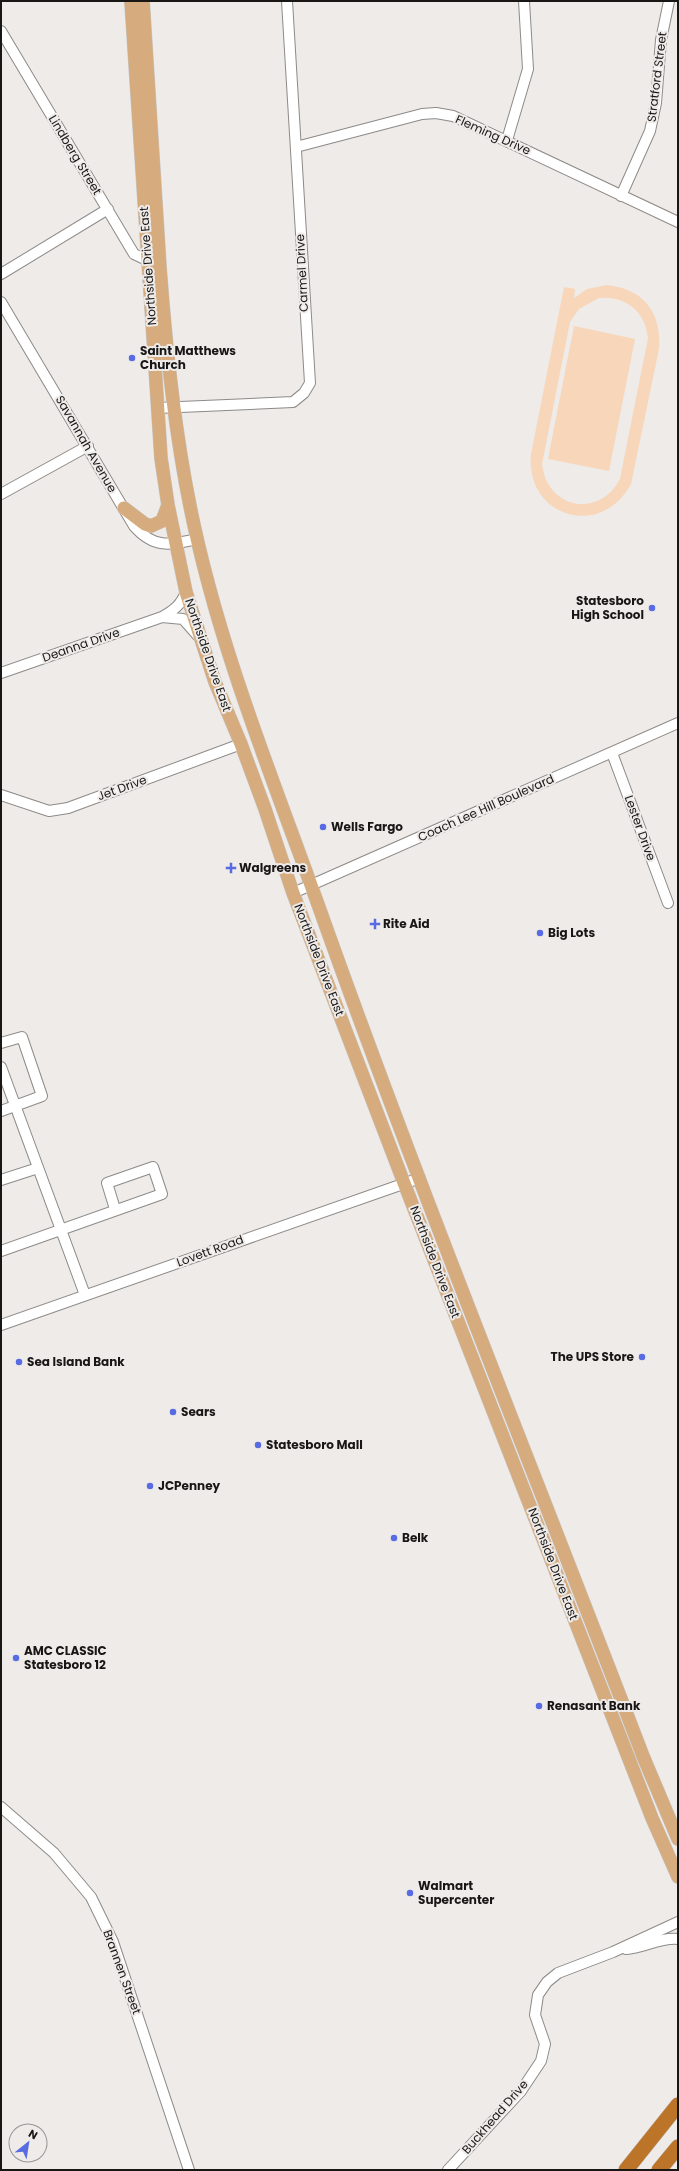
<svg xmlns="http://www.w3.org/2000/svg" width="679" height="2171" viewBox="0 0 679 2171" font-family="Poppins,sans-serif">
<rect width="100%" height="100%" fill="#eeebe9"/>
<path fill="#f8d6b9" fill-rule="evenodd" d="M607 285C644 289 662 313 659 349L631 484C601 540 525 517 531 454L564 287 575 289 574 298 587 289ZM599 298C626 296 645 311 648 338L620 479C599 519 547 509 542 464L570 322 579 309Z
M574 326 635 339 609 471 548 459Z"/>
<g fill="none" stroke-linecap="round" stroke-linejoin="round">
<defs>
<path id="minor" d="M1 31 134 254 153 263
M507 140 528 69 524 1
M296 147 422 114 436 113 453 116 678 222
M621 196 650 131 656 103 661 40 669 1
M1 274 108 209
M1 302 134 526C154 549 170 545 197 539
M157 408 293 402 304 393 310 383 287 1
M1 494 88 446
M162 617 183 619 198 636
M1 673 162 617C174 610 181 605 186 592
M612 753 668 903
M1 795 49 811 68 808 241 744
M293 893 678 723
M1 1043 22 1037 42 1096 1 1111
M1 1067 85 1295
M1 1180 38 1168
M1 1251 162 1194 153 1167 107 1183 115 1209
M1 1325 420 1178
M1 1807 54 1853 91 1897 113 1942 189 2170
M626 1949C643 1948 661 1937 678 1939
M448 2170 521 2091 541 2061 545 2044 535 2015 538 1995 547 1982 558 1973 613 1952 678 1922"/>
<path id="major" d="M131 1 161 458 168 505 186 592 201 639 215 682 241 744 265 809 293 893 404 1183 652 1818 678 1877
M143 1C148 90 155 179 160 268 166 349 174 427 190 506 218 646 272 776 320 910 421 1194 535 1474 643 1756L678 1839
M124 508 145 524 151 526 162 521 168 505"/>
<path id="highway" d="M626 2170 678 2105
M659 2170 678 2147"/>
</defs>
<use href="#minor" stroke="#8d8a88" stroke-width="12"/>
<use href="#major" stroke="#c8c7c7" stroke-width="14"/>
<use href="#highway" stroke="#c8c7c7" stroke-width="16"/>
<use href="#minor" stroke="#fff" stroke-width="10"/>
<use href="#major" stroke="#d6ac7e" stroke-width="13"/>
<use href="#highway" stroke="#bb7428" stroke-width="15"/>
</g>
<g fill="#586be2" stroke="#eeebe9" stroke-width="1.5">
<circle cx="132" cy="358" r="4"/>
<circle cx="652" cy="608" r="4"/>
<circle cx="323" cy="827" r="4"/>
<path d="M229 862h4v4h4v4h-4v4h-4v-4h-4v-4h4z"/>
<path d="M373 918h4v4h4v4h-4v4h-4v-4h-4v-4h4z"/>
<circle cx="540" cy="933" r="4"/>
<circle cx="642" cy="1357" r="4"/>
<circle cx="19" cy="1362" r="4"/>
<circle cx="173" cy="1412" r="4"/>
<circle cx="258" cy="1445" r="4"/>
<circle cx="150" cy="1486" r="4"/>
<circle cx="394" cy="1538" r="4"/>
<circle cx="16" cy="1658" r="4"/>
<circle cx="539" cy="1706" r="4"/>
<circle cx="410" cy="1893" r="4"/>
</g>
<g text-anchor="middle" stroke-width="4" stroke-linejoin="round" paint-order="stroke">
<g font-size="12" fill="#181716" stroke="#eeebe9">
<text transform="translate(657 77) rotate(-83)" y="4">Stratford Street</text>
<text transform="translate(493 135) rotate(24)" y="4">Fleming Drive</text>
<text transform="translate(75 155) rotate(59)" y="4">Lindberg Street</text>
<text transform="translate(148 266) rotate(-94)" y="4">Northside Drive East</text>
<text transform="translate(302 273) rotate(-93)" y="4">Carmel Drive</text>
<text transform="translate(86 444) rotate(60)" y="4">Savannah Avenue</text>
<text transform="translate(81 645) rotate(-19)" y="4">Deanna Drive</text>
<text transform="translate(208 655) rotate(71)" y="4">Northside Drive East</text>
<text transform="translate(122 788) rotate(-20)" y="4">Jet Drive</text>
<text transform="translate(486 808) rotate(-24)" y="4">Coach Lee Hill Boulevard</text>
<text transform="translate(640 828) rotate(70)" y="4">Lester Drive</text>
<text transform="translate(319 960) rotate(69)" y="4">Northside Drive East</text>
<text transform="translate(210 1251) rotate(-20)" y="4">Lovett Road</text>
<text transform="translate(435 1262) rotate(69)" y="4">Northside Drive East</text>
<text transform="translate(553 1564) rotate(69)" y="4">Northside Drive East</text>
<text transform="translate(122 1972) rotate(70)" y="4">Brannen Street</text>
<text transform="translate(495 2117) rotate(-49)" y="4">Buckhead Drive</text>
</g>
<g font-size="12" font-weight="bold" fill="#181716" stroke="#eeebe9" text-anchor="start">
<text x="140" y="355">Saint Matthews<tspan x="140" dy="14">Church</tspan></text>
<text x="644" y="605" text-anchor="end">Statesboro<tspan x="644" dy="14">High School</tspan></text>
<text x="331" y="831">Wells Fargo</text>
<text x="239" y="872">Walgreens</text>
<text x="383" y="928">Rite Aid</text>
<text x="548" y="937">Big Lots</text>
<text x="634" y="1361" text-anchor="end">The UPS Store</text>
<text x="27" y="1366">Sea Island Bank</text>
<text x="181" y="1416">Sears</text>
<text x="266" y="1449">Statesboro Mall</text>
<text x="158" y="1490">JCPenney</text>
<text x="402" y="1542">Belk</text>
<text x="24" y="1655">AMC CLASSIC<tspan x="24" dy="14">Statesboro 12</tspan></text>
<text x="547" y="1710">Renasant Bank</text>
<text x="418" y="1890">Walmart<tspan x="418" dy="14">Supercenter</tspan></text>
</g>
</g>
<rect width="679" height="2171" fill="none" stroke="#181716" stroke-width="4"/>
<g transform="translate(28 2143) rotate(30)"><circle r="19" fill="#eeebe9" stroke="#989695"/>
<path d="M0-3L7 15L0 10L-7 15Z" fill="#586be2"/>
<text y="-6" font-size="11" font-weight="bold" text-anchor="middle" fill="#181716">N</text>
</g>
</svg>
